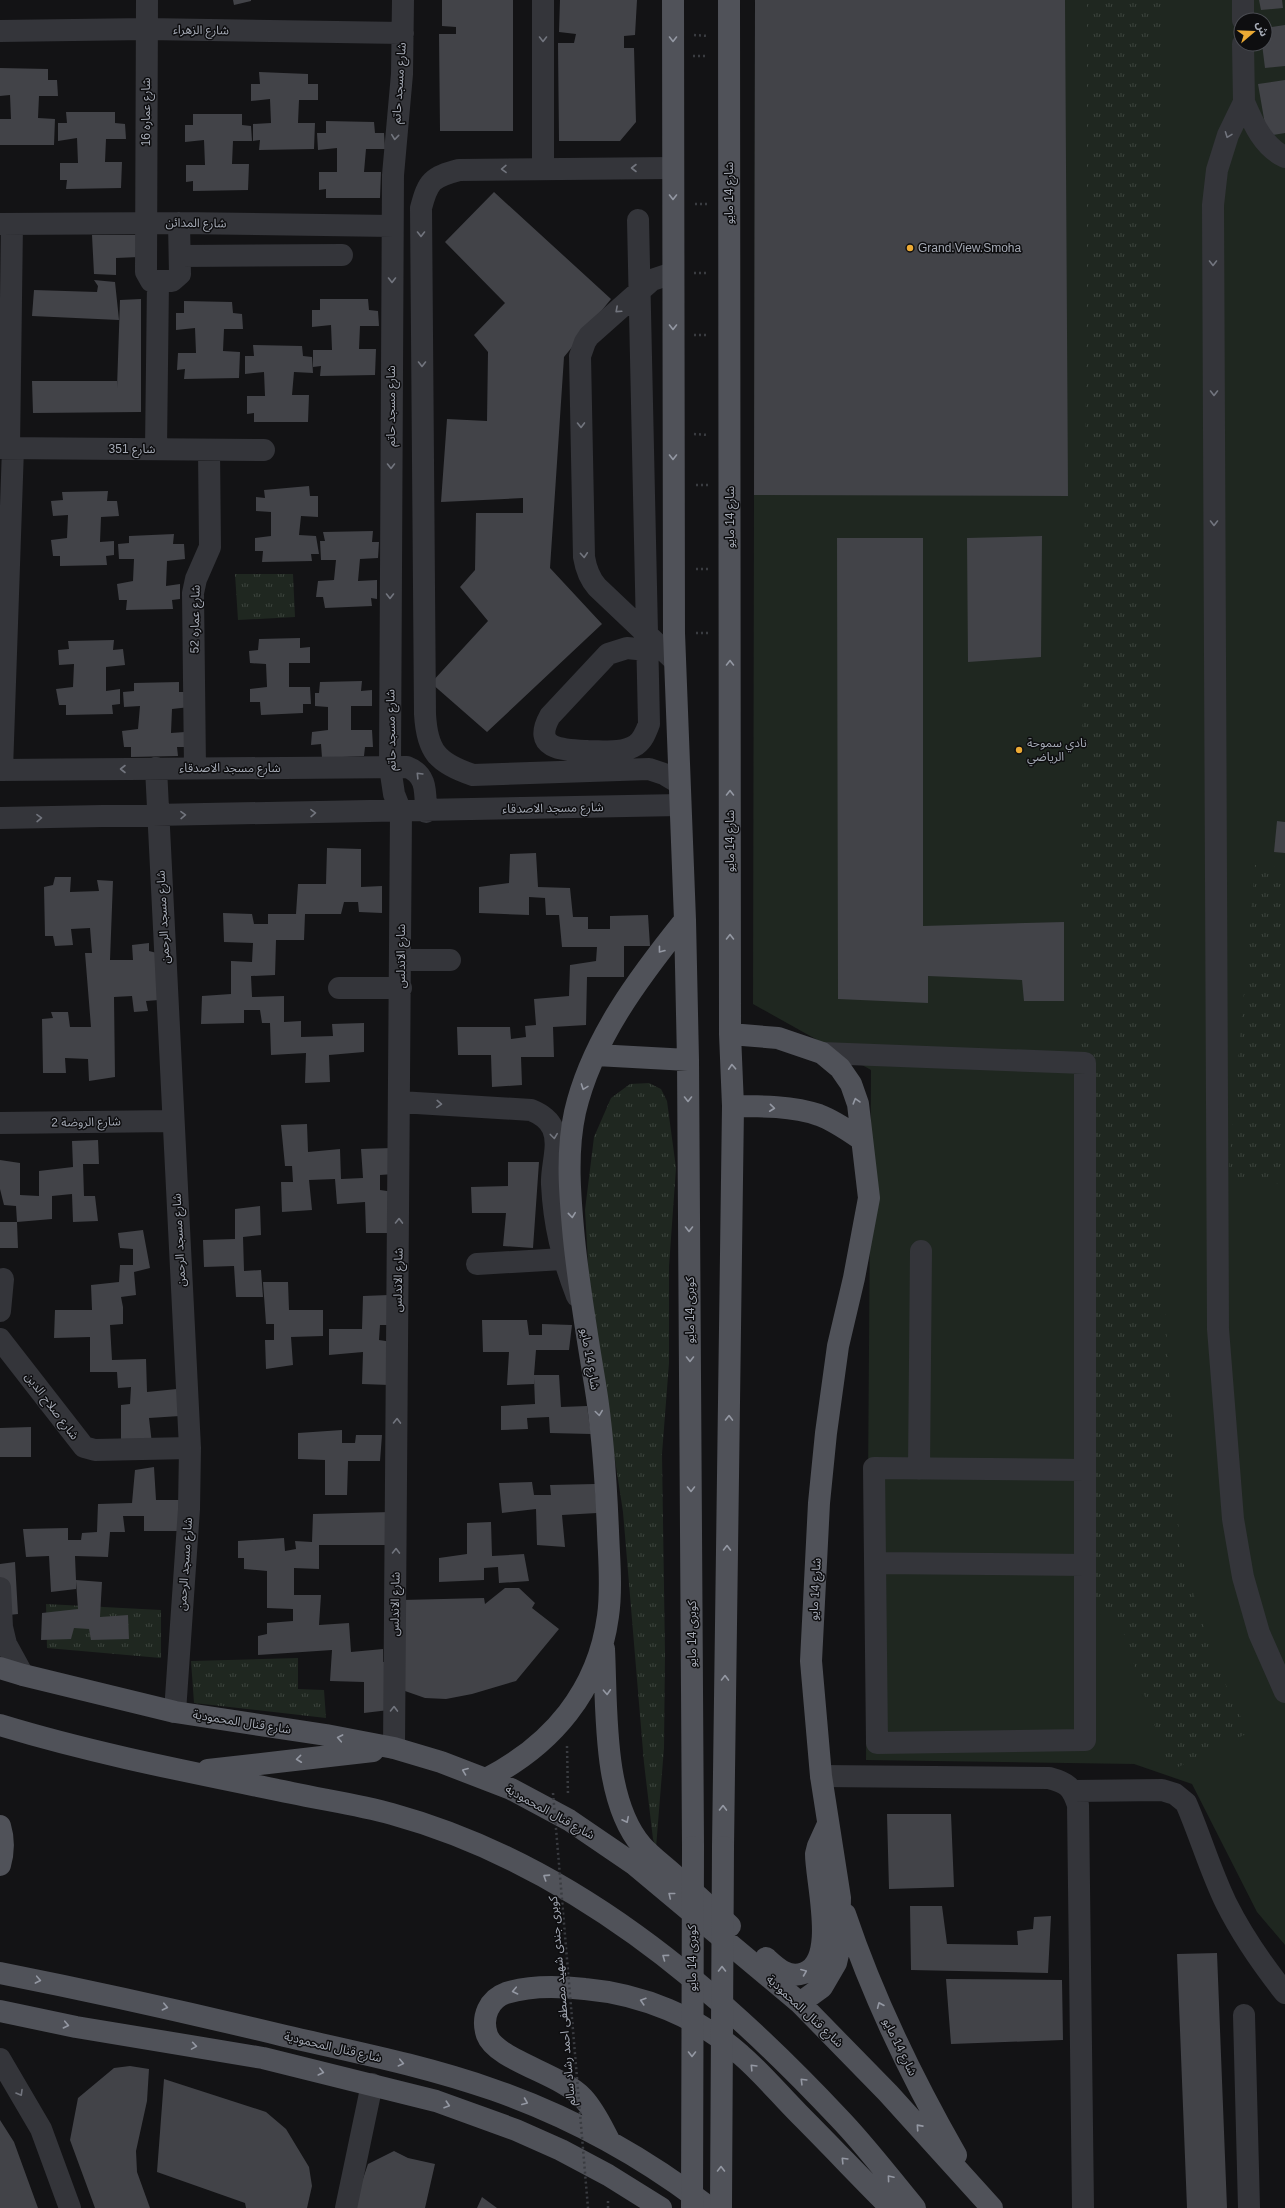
<svg xmlns="http://www.w3.org/2000/svg" width="1285" height="2208" viewBox="0 0 1285 2208" font-family="Helvetica,'Noto Sans Arabic',sans-serif">
<defs>
<pattern id="park-tufts" width="24" height="20" patternUnits="userSpaceOnUse"><rect width="24" height="20" fill="#1f2720"/><path d="M3 7l-1-3M5 7V3M7 7l1-3M15 17l-1-3M17 17v-4M19 17l1-3" fill="none" stroke="#3d443e"/></pattern>
</defs>
<rect width="100%" height="100%" fill="#131315"/>
<path fill="#1f2720" fill-rule="evenodd" d="M755 0H1285V1945L1257 1912 1192 1784 1134 1764 866 1760 871 1070 753 1004ZM1241 20H1265V44H1241Z"/>
<path fill="url(#park-tufts)" d="M1087 0H1165L1164 1291 1180 1551 1214 1659 1248 1733 1170 1771 1117 1614 1085 1602 1075 1462 1087 289Z
M235 574H293L295 617 238 620Z
M1255 865 1285 868V1184L1228 1178Z
M649 1083 661 1089 667 1101 676 1168 669 1266V1363L662 1454 665 1654 664 1748 656 1848 653 1839 644 1763 623 1512 590 1298 585 1210 594 1137 611 1098 630 1084Z
M46 1604 161 1610V1658L47 1648Z
M298 1658V1689L324 1690 326 1718 194 1703 191 1661Z"/>
<path fill="#424348" d="M233 0H251V1L234 5Z
M442 0H513V131H440L439 34H456V27L442 26Z
M560 0H637L635 35 624 36V48H634L636 122 620 141H559L558 43H574L576 34 559 32Z
M755 0H1065L1068 496 754 495Z
M1259 0H1282L1283 8 1261 10Z
M1285 25V66L1265 68 1262 44H1265V28Z
M0 68 48 69V80H57L58 96H39L38 118 55 119 54 145H0V119H11L10 95 0 96Z
M259 72 308 74V84H318V100H299L298 123H315L314 149 259 150 260 140 253 141V124L271 123 270 99 251 101V84H260Z
M1285 80V133L1267 136 1258 84Z
M66 112H115V123L125 124 126 139H106L105 162H122L121 188 66 189 67 180H60V163H78L77 138 58 141V123H67Z
M193 114H242V125L251 126 252 141H233L232 164H249L248 190 193 191V181L186 182V165H205L204 140 185 142V125H193Z
M326 121 374 122 375 133H384L385 149H366L364 172H381L380 198H326V189L319 190V172H337V148L318 150 317 133H326Z
M494 192 611 299 564 357 550 568 602 624 487 732 431 683 488 621 460 587 475 570 476 513H523V498L441 502 447 419 487 421 488 352 474 335 505 303 445 242Z
M92 235H140L139 257 116 258V275L94 274Z
M94 280 115 282 119 320 32 316 34 290 97 292 98 286Z
M141 299V412L33 413 32 381H117V388L120 300Z
M320 299H368L369 310 378 311 379 326H360L359 349H376L375 375 320 376 321 366 313 367V350H332L331 325 312 327V310H320Z
M184 301 232 302 233 313 242 314 243 329H224L223 351 240 352 239 378 184 379 185 369 177 370 178 353H196L195 328 176 330V313H184Z
M253 345 302 346 303 356 312 357 313 373 294 372 292 395H309L308 422H254V413L247 414V396H265L264 372 245 374V356H254Z
M309 486 310 496H318V517L301 516 299 535 316 536 319 554H311L312 561 262 562 263 551H255V538L271 536V512L256 511V497L265 498 264 490Z
M108 491 107 501H117L119 516 101 517 100 542 114 541V555L106 556 107 565 60 566V556H53L51 540 67 538 68 515 53 516 51 501 63 500 62 492Z
M373 531 372 542H379L378 558 360 559 358 581 377 580V599L371 598 372 606 325 608 323 597H316L318 581 334 580 336 560H321L320 541H325L323 532Z
M174 534 173 544H184L185 559 167 561 166 586 180 584V599L172 600 173 609 126 610 127 600H119L117 584 133 581 134 559H119L118 544 129 543V536Z
M1042 536 1041 657 968 662 967 538Z
M837 538H923V926L1064 922V1001H1024L1022 980 928 976V1003L838 999Z
M300 638V648L310 647V663H289V687H310L311 704H303V713L261 715 260 702H250V689L267 687 266 664 250 663 249 651 258 650 259 639Z
M114 640 113 650 123 649 125 665 106 667V691L120 689V704L112 705 113 714 66 715V705H59L56 689 73 687 74 664 59 665 58 650 69 649 68 641Z
M362 681 361 691 372 690V706H351V730H372L373 747H365L364 756 322 758 321 744 311 745 312 732 328 730V707L315 706V693H319L320 682Z
M179 682V692H189L190 707 172 709 171 733 185 732V747H177L178 756 131 757V747H124L122 731 138 729 140 706 124 707 123 692 134 691V683Z
M1277 821 1285 822V853L1274 852Z
M327 848 361 849V887L382 886V913L359 912 358 902H344L341 914H305L304 940H276L275 975 251 976 252 997 284 996V1022L301 1021V1037L333 1036 332 1024 364 1023V1052L329 1055 330 1082 305 1083 306 1053 271 1055 270 1023H262L260 1010H244V1023L201 1024 202 996 231 994V961L252 962 253 943 224 942 223 913 252 914 254 924H268V914H296L298 884H326Z
M536 853 538 887 570 888 573 917H588V929H610V916L648 915 650 946H624V977H587L586 1025 553 1027 554 1057H521L522 1085 492 1087 491 1055H458L457 1027H510L511 1039 526 1037 525 1026 536 1025 534 999 569 996 570 965 596 961 597 947H562L559 915H546L545 898 529 897V915L479 913V887L509 883 510 854Z
M55 877H71L70 892 99 891 97 880 113 881 110 960H133L132 945 149 943V951L157 953 159 1000 146 1001 148 1011 134 1012 132 996 114 997 115 1077 89 1081 88 1059 65 1058 66 1073H43L42 1019 53 1018 51 1012H68L70 1027H91L85 953H92L90 928 71 929 73 945 55 946 53 936H45L44 887 53 885Z
M307 1124 308 1152 340 1149 341 1179 363 1178 361 1149 392 1148 394 1174 380 1175V1190L394 1192 393 1233H366L365 1202 337 1204 335 1179 309 1180 312 1210 282 1212 281 1182H293L292 1166H285L281 1125Z
M98 1140 99 1164H83L84 1196H95L98 1221 73 1222 72 1194 52 1196V1219L17 1222 16 1206 4 1205 0 1189V1160L20 1163V1195L39 1196V1171L73 1167 72 1141Z
M508 1162H539L533 1248 503 1246 506 1213H472L471 1187 508 1186Z
M260 1206 261 1235 243 1237 244 1271 261 1270 263 1297H236L234 1266 204 1267 203 1240 235 1239V1209Z
M0 1222H17L18 1248H0Z
M143 1230 150 1268 134 1272 136 1295 121 1297 123 1307V1324L110 1325 112 1360 146 1359 147 1392 177 1389 180 1416 149 1418 152 1444 121 1446V1405L130 1404 131 1387 118 1388 117 1372H90V1337L54 1338 55 1310H92L91 1285 119 1282 120 1265H133V1249L120 1248 118 1233Z
M263 1282H288L289 1310H323V1336L291 1337 293 1365 266 1369 265 1340H274V1324H266Z
M389 1295 391 1325H380L379 1340 392 1342 389 1385 362 1384 363 1352 329 1355V1329H362L363 1296Z
M482 1320H527L529 1335H542V1324L572 1325 569 1350H536L534 1375H559L561 1407 587 1406 591 1434 550 1433 549 1417 527 1418 528 1429 501 1430V1406L535 1404 534 1378V1384L507 1385 509 1352H483Z
M31 1427V1457H0V1428Z
M342 1430V1443H355L356 1435H382L380 1461H348L347 1495H325V1460L298 1459V1433Z
M154 1467 156 1500H181L179 1531H144V1516H123L125 1532H110L108 1557 75 1556 76 1580 102 1582 100 1617 128 1615 129 1639 91 1640 89 1629 74 1628 71 1639 41 1640 42 1613 78 1609 76 1581V1589L51 1592 49 1556 26 1557 23 1529 68 1528V1540H81L82 1533 97 1532 98 1504 132 1503 135 1470Z
M532 1482 534 1495H551L550 1485 595 1484 597 1513 562 1515 565 1547 537 1545 536 1509 502 1513 499 1483Z
M391 1512 389 1545H319V1569L294 1568V1595H321L319 1625 349 1623 351 1652 383 1649V1662L390 1661 389 1710 364 1713V1682L330 1681 332 1650 258 1655V1636L267 1634V1623L293 1621V1609L267 1608V1571L244 1569V1558H238V1541L284 1538 285 1551 296 1549 295 1541 312 1542 313 1514Z
M491 1522 492 1556 524 1554 529 1581 499 1583 498 1567 484 1568V1580L439 1582V1558L467 1554V1523Z
M15 1562 18 1614 0 1616V1564Z
M505 1588H519L535 1603 532 1608 559 1629 516 1681 472 1694 446 1699 425 1698 405 1691 402 1600 484 1598 485 1604Z
M887 1814H951L954 1887 889 1889Z
M910 1906H942L947 1944 1018 1945 1017 1931 1033 1929 1034 1917 1051 1916 1048 1973 911 1970Z
M1217 1953 1227 2208H1187L1177 1954Z
M946 1979 1062 1980 1063 2040 951 2044Z
M130 2066 149 2069 147 2101 136 2151 137 2172 150 2208H95L70 2140 78 2098 114 2068Z
M164 2079 266 2112 286 2129 309 2167 312 2186 307 2208H246L245 2203 157 2172Z
M0 2120 14 2142 38 2208H0Z
M394 2151 408 2158 435 2164 425 2208H353L368 2164Z
M482 2197 497 2208H477Z"/>
<g fill="none" stroke-linecap="round" stroke-linejoin="round">
<path stroke="#3a3c41" stroke-width="2.5" stroke-dasharray="2 3" stroke-linecap="butt" d="M694 35 709 36
M693 56H708
M695 204H708
M694 273H709
M694 335H709
M694 434 709 435
M696 485H709
M696 569H709
M696 633H709
M567 1746 568 1795
M608 2208V2201"/>
<path stroke="#34353a" stroke-width="22" d="M147 0 146 272 151 281H172L180 274 179 223
M543 0V168
M1243 0V20
M0 31 147 29 403 33
M1243 44 1244 102 1228 135 1217 170 1213 205 1218 1329 1233 1519 1243 1577 1259 1633 1285 1692
M1244 102C1253 123 1263 147 1285 157
M673 168 459 170C432 177 428 181 421 208L425 714C427 751 437 763 473 775L649 769 664 774 679 783
M638 220 649 724C646 732 643 740 636 745 622 754 604 751 588 751 564 750 531 750 550 716L608 654 627 648 647 650
M0 224 179 223 392 226
M180 256 342 255
M673 273 652 280 589 336 585 342 580 356 584 557C586 569 589 578 597 587L675 661
M0 448 264 450
M9 448 12 224
M156 449 158 281
M156 768 190 1448 189 1509 175 1712
M195 768 193 593 196 579 210 547 209 450
M0 770 407 767C428 775 425 793 426 812
M2 770 13 448
M0 818 680 805
M401 960H450
M339 988H401
M822 1053 1085 1063V1740L877 1743 874 1468 1085 1470
M400 1102 531 1110C541 1114 549 1119 553 1129 560 1145 551 1167 552 1184 554 1225 562 1257 577 1296
M0 1123 173 1121
M477 1264 563 1259
M0 1311 3 1279
M0 1339 84 1447 95 1450 190 1448
M919 1469 921 1251
M875 1563 1085 1565
M0 1588 2 1627 6 1644 23 1675
M394 1748 401 812 394 794 390 767 393 175 402 74 403 0
M821 1776 1049 1778C1068 1783 1072 1787 1078 1805L1083 2208
M1074 1791 1162 1790 1175 1794 1186 1803C1200 1835 1210 1870 1226 1903 1242 1935 1262 1964 1285 1993
M1244 2015 1249 2208
M0 2059 41 2129 70 2208
M346 2208 372 2084"/>
<path stroke="#505259" stroke-width="22" d="M673 0 674 633 685 920 688 1060 693 1847
M730 1034 778 1038 822 1053 840 1068 851 1084 858 1104 869 1198 854 1278 838 1346 826 1433 819 1503 811 1661 821 1776 840 1898 839 1950 836 1963 822 1987 800 2003
M596 1055 688 1060
M733 1106C761 1106 793 1106 819 1115 835 1121 849 1131 862 1140
M604 1649C607 1707 602 1800 642 1846 651 1856 662 1864 672 1873 691 1890 711 1908 730 1926
M0 1668 23 1675 175 1712 326 1735 394 1748 441 1762 511 1789 569 1820 635 1865 800 2003 888 2093 992 2208
M0 1725C95 1754 195 1773 292 1793 325 1800 360 1805 392 1814 570 1863 715 1986 839 2118 866 2146 890 2178 915 2208
M208 1770 373 1751
M486 1779C552 1745 598 1691 608 1616 612 1588 609 1559 608 1531 606 1481 603 1433 595 1384 587 1336 579 1288 574 1239 570 1197 566 1153 575 1112 592 1039 640 976 685 920
M0 1826C4 1839 4 1851 0 1865
M723 1847 733 1106 730 1034 729 0
M845 1914C873 1997 912 2078 956 2155
M766 1958C777 1968 788 1979 804 1973 838 1961 816 1882 816 1854L818 1846 828 1824
M0 1973C96 1992 190 2013 285 2036 355 2052 426 2066 494 2090 571 2117 645 2158 710 2208
M0 2011 76 2027 263 2058 436 2101 516 2130 561 2150 608 2175 661 2208
M610 2142C602 2127 595 2111 583 2098 561 2074 496 2060 487 2035 481 2017 489 1999 506 1993 531 1985 559 1986 585 1989 641 1994 699 2017 741 2055 762 2073 780 2095 799 2114 830 2145 860 2177 891 2208"/>
<path stroke="#3a3c41" stroke-width="2.5" stroke-dasharray="2 3" stroke-linecap="butt" d="M553 1793 588 2208"/>
<path stroke="#505259" stroke-width="22" d="M692 2208 693 1847
M721 2208 723 1847"/>
</g>
<defs><path id="oneway-chevron" d="M-2-3.5L2.5 0L-2 3.5" fill="none" stroke-width="1.6" stroke-linecap="round" stroke-linejoin="round"/></defs>
<g stroke="#72757e">
<use href="#oneway-chevron" transform="translate(543 39) rotate(90)"/>
<use href="#oneway-chevron" transform="translate(1228 135) rotate(111)"/>
<use href="#oneway-chevron" transform="translate(395 137) rotate(96)"/>
<use href="#oneway-chevron" transform="translate(634 168) rotate(180)"/>
<use href="#oneway-chevron" transform="translate(504 169) rotate(179)"/>
<use href="#oneway-chevron" transform="translate(421 234) rotate(90)"/>
<use href="#oneway-chevron" transform="translate(1213 263) rotate(90)"/>
<use href="#oneway-chevron" transform="translate(392 280) rotate(90)"/>
<use href="#oneway-chevron" transform="translate(618 310) rotate(138)"/>
<use href="#oneway-chevron" transform="translate(422 364) rotate(90)"/>
<use href="#oneway-chevron" transform="translate(1214 393) rotate(90)"/>
<use href="#oneway-chevron" transform="translate(581 425) rotate(89)"/>
<use href="#oneway-chevron" transform="translate(391 466) rotate(90)"/>
<use href="#oneway-chevron" transform="translate(1214 523) rotate(90)"/>
<use href="#oneway-chevron" transform="translate(584 555) rotate(86)"/>
<use href="#oneway-chevron" transform="translate(390 596) rotate(90)"/>
<use href="#oneway-chevron" transform="translate(123 769) rotate(180)"/>
<use href="#oneway-chevron" transform="translate(419 775) rotate(-134)"/>
<use href="#oneway-chevron" transform="translate(313 813) rotate(-1)"/>
<use href="#oneway-chevron" transform="translate(183 815) rotate(-1)"/>
<use href="#oneway-chevron" transform="translate(39 818) rotate(-1)"/>
<use href="#oneway-chevron" transform="translate(439 1104) rotate(3)"/>
<use href="#oneway-chevron" transform="translate(554 1136) rotate(83)"/>
<use href="#oneway-chevron" transform="translate(399 1221) rotate(-89)"/>
<use href="#oneway-chevron" transform="translate(397 1421) rotate(-89)"/>
<use href="#oneway-chevron" transform="translate(396 1551) rotate(-89)"/>
<use href="#oneway-chevron" transform="translate(394 1709) rotate(-89)"/>
<use href="#oneway-chevron" transform="translate(20 2093) rotate(60)"/>
</g>
<g stroke="#9498a3">
<use href="#oneway-chevron" transform="translate(673 39) rotate(90)"/>
<use href="#oneway-chevron" transform="translate(673 197) rotate(90)"/>
<use href="#oneway-chevron" transform="translate(673 327) rotate(90)"/>
<use href="#oneway-chevron" transform="translate(673 457) rotate(90)"/>
<use href="#oneway-chevron" transform="translate(730 663) rotate(-90)"/>
<use href="#oneway-chevron" transform="translate(730 793) rotate(-90)"/>
<use href="#oneway-chevron" transform="translate(730 937) rotate(-90)"/>
<use href="#oneway-chevron" transform="translate(661 950) rotate(128)"/>
<use href="#oneway-chevron" transform="translate(732 1067) rotate(-93)"/>
<use href="#oneway-chevron" transform="translate(584 1087) rotate(110)"/>
<use href="#oneway-chevron" transform="translate(688 1099) rotate(90)"/>
<use href="#oneway-chevron" transform="translate(856 1101) rotate(-106)"/>
<use href="#oneway-chevron" transform="translate(772 1108) rotate(6)"/>
<use href="#oneway-chevron" transform="translate(572 1215) rotate(84)"/>
<use href="#oneway-chevron" transform="translate(689 1229) rotate(90)"/>
<use href="#oneway-chevron" transform="translate(690 1359) rotate(90)"/>
<use href="#oneway-chevron" transform="translate(599 1413) rotate(82)"/>
<use href="#oneway-chevron" transform="translate(729 1418) rotate(-89)"/>
<use href="#oneway-chevron" transform="translate(691 1489) rotate(90)"/>
<use href="#oneway-chevron" transform="translate(727 1548) rotate(-89)"/>
<use href="#oneway-chevron" transform="translate(725 1678) rotate(-89)"/>
<use href="#oneway-chevron" transform="translate(607 1692) rotate(87)"/>
<use href="#oneway-chevron" transform="translate(340 1738) rotate(-169)"/>
<use href="#oneway-chevron" transform="translate(299 1759) rotate(174)"/>
<use href="#oneway-chevron" transform="translate(465 1771) rotate(-159)"/>
<use href="#oneway-chevron" transform="translate(723 1808) rotate(-89)"/>
<use href="#oneway-chevron" transform="translate(626 1820) rotate(64)"/>
<use href="#oneway-chevron" transform="translate(546 1877) rotate(-147)"/>
<use href="#oneway-chevron" transform="translate(671 1895) rotate(-141)"/>
<use href="#oneway-chevron" transform="translate(665 1957) rotate(-144)"/>
<use href="#oneway-chevron" transform="translate(722 1969) rotate(-90)"/>
<use href="#oneway-chevron" transform="translate(804 1972) rotate(-22)"/>
<use href="#oneway-chevron" transform="translate(38 1980) rotate(11)"/>
<use href="#oneway-chevron" transform="translate(515 1991) rotate(168)"/>
<use href="#oneway-chevron" transform="translate(643 2001) rotate(-163)"/>
<use href="#oneway-chevron" transform="translate(880 2005) rotate(-113)"/>
<use href="#oneway-chevron" transform="translate(165 2007) rotate(13)"/>
<use href="#oneway-chevron" transform="translate(66 2025) rotate(12)"/>
<use href="#oneway-chevron" transform="translate(194 2046) rotate(9)"/>
<use href="#oneway-chevron" transform="translate(692 2054) rotate(90)"/>
<use href="#oneway-chevron" transform="translate(401 2063) rotate(13)"/>
<use href="#oneway-chevron" transform="translate(753 2067) rotate(-134)"/>
<use href="#oneway-chevron" transform="translate(321 2072) rotate(14)"/>
<use href="#oneway-chevron" transform="translate(803 2081) rotate(-135)"/>
<use href="#oneway-chevron" transform="translate(525 2102) rotate(22)"/>
<use href="#oneway-chevron" transform="translate(447 2105) rotate(18)"/>
<use href="#oneway-chevron" transform="translate(919 2127) rotate(-132)"/>
<use href="#oneway-chevron" transform="translate(844 2160) rotate(-134)"/>
<use href="#oneway-chevron" transform="translate(721 2169) rotate(-90)"/>
<use href="#oneway-chevron" transform="translate(890 2178) rotate(-130)"/>
</g>
<g fill="#ecaa34" stroke="#0e0e10" stroke-width="1.5">
<circle cx="910" cy="248" r="4"/>
<circle cx="1019" cy="750" r="4"/>
</g>
<g text-anchor="middle" stroke-width="3" stroke-linejoin="round" paint-order="stroke">
<g font-size="12" fill="#a5aab5" stroke="#0e0e10">
<text transform="translate(201 30) rotate(1)" y="4">شارع الزهراء</text>
<text transform="translate(399 83) rotate(-86)" y="4">شارع مسجد حاتم</text>
<text transform="translate(146 112) rotate(-90)" y="4">شارع عماره 16</text>
<text transform="translate(729 193) rotate(-90)" y="4">شارع 14 مايو</text>
<text transform="translate(196 223) rotate(1)" y="4">شارع المدائن</text>
<text transform="translate(391 406) rotate(-90)" y="4">شارع مسجد حاتم</text>
<text x="132" y="453">شارع 351</text>
<text transform="translate(730 517) rotate(-90)" y="4">شارع 14 مايو</text>
<text transform="translate(195 619) rotate(-89)" y="4">شارع عماره 52</text>
<text transform="translate(391 730) rotate(-91)" y="4">شارع مسجد حاتم</text>
<text x="230" y="772">شارع مسجد الاصدقاء</text>
<text transform="translate(553 808) rotate(-1)" y="4">شارع مسجد الاصدقاء</text>
<text transform="translate(730 841) rotate(-90)" y="4">شارع 14 مايو</text>
<text transform="translate(163 917) rotate(-93)" y="4">شارع مسجد الرحمن</text>
<text transform="translate(401 956) rotate(-90)" y="4">شارع الاندلس</text>
<text transform="translate(86 1122) rotate(-1)" y="4">شارع الروضة 2</text>
<text transform="translate(179 1240) rotate(-93)" y="4">شارع مسجد الرحمن</text>
<text transform="translate(398 1280) rotate(-89)" y="4">شارع الاندلس</text>
<text transform="translate(690 1310) rotate(-90)" y="4">كوبرى 14 مايو</text>
<text transform="translate(590 1359) rotate(80)" y="4">شارع 14 مايو</text>
<text transform="translate(52 1406) rotate(53)" y="4">شارع صلاح الدين</text>
<text transform="translate(185 1564) rotate(-86)" y="4">شارع مسجد الرحمن</text>
<text transform="translate(815 1589) rotate(-87)" y="4">شارع 14 مايو</text>
<text transform="translate(395 1604) rotate(-89)" y="4">شارع الاندلس</text>
<text transform="translate(692 1634) rotate(-90)" y="4">كوبرى 14 مايو</text>
<text transform="translate(242 1722) rotate(9)" y="4">شارع قنال المحمودية</text>
<text transform="translate(550 1812) rotate(29)" y="4">شارع قنال المحمودية</text>
<text transform="translate(692 1958) rotate(-90)" y="4">كوبرى 14 مايو</text>
<text transform="translate(562 2001) rotate(-95)" y="4">كوبرى جندى شهيد مصطفى احمد رشاد سالم</text>
<text transform="translate(805 2011) rotate(43)" y="4">شارع قنال المحمودية</text>
<text transform="translate(333 2047) rotate(13)" y="4">شارع قنال المحمودية</text>
<text transform="translate(900 2047) rotate(64)" y="4">شارع 14 مايو</text>
</g>
<g font-size="12" fill="#a5aab5" stroke="#0e0e10" text-anchor="start">
<text x="918" y="252">Grand.View.Smoha</text>
<text x="1027" y="747">نادي سموحة<tspan x="1027" dy="14">الرياضي</tspan></text>
</g>
</g>
<g transform="translate(1253 32) rotate(71)"><circle r="19" fill="#0e0e10" stroke="#4a4c52"/>
<path d="M0-3L7 15L0 10L-7 15Z" fill="#ecaa34"/>
<text y="-6" font-size="11" font-weight="bold" text-anchor="middle" fill="#a5aab5">ش</text>
</g>
</svg>
